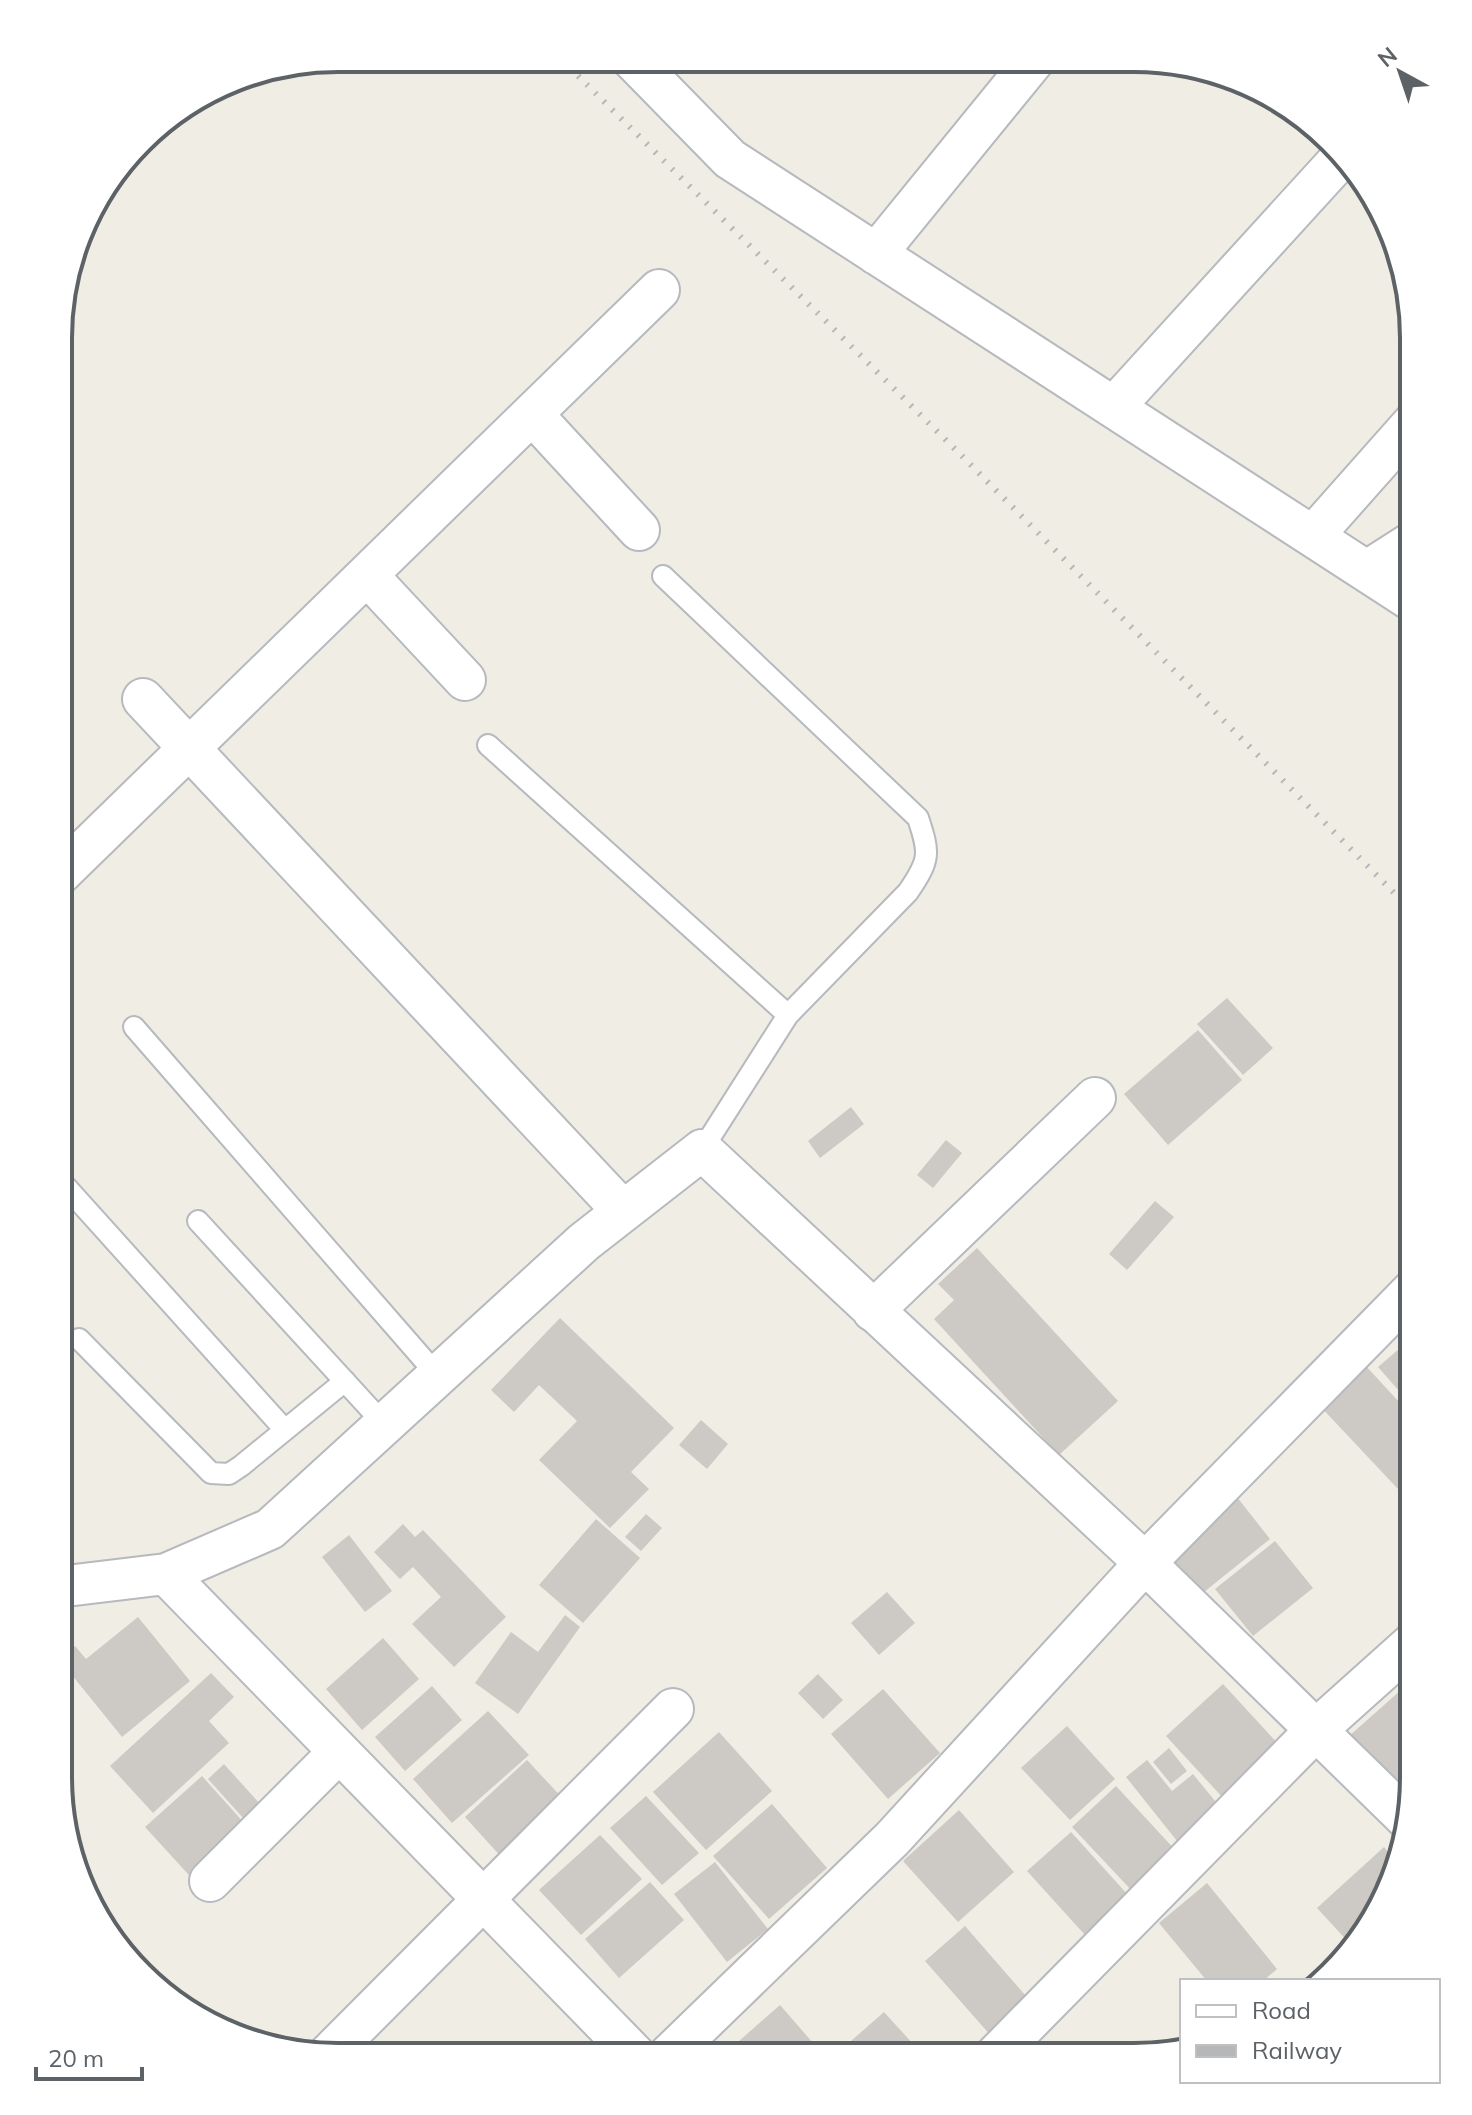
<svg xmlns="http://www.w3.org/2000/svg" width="1472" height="2115" viewBox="0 0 1472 2115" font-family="Mulish,sans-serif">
<rect width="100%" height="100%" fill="#f0ede5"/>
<path fill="#cdc9c4" d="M1227 998 1273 1048 1243 1075 1197 1024Z
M1198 1030 1242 1080 1168 1145 1124 1094Z
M851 1107 864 1124 820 1158 808 1141Z
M946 1140 962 1153 933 1188 917 1175Z
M1155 1201 1174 1217 1127 1270 1109 1254Z
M977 1248 1118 1401 1059 1455 934 1319 954 1300 938 1284Z
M560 1318 674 1428 631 1472 649 1489 610 1528 539 1460 577 1421 539 1385 514 1412 491 1390Z
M1414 1336V1408L1378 1367Z
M1363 1363 1414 1418V1475L1398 1489 1318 1404Z
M701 1420 728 1444 707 1469 679 1445Z
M1233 1492 1270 1539 1199 1596 1161 1549Z
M646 1514 662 1528 641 1551 625 1537Z
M596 1519 640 1558 583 1623 539 1585Z
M403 1524 415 1537 423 1530 506 1617 454 1667 412 1624 441 1597 413 1567 400 1579 374 1552Z
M349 1535 392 1591 365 1612 322 1557Z
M1275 1541 1313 1588 1253 1636 1215 1589Z
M887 1592 915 1623 879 1655 851 1623Z
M565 1615 580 1627 518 1714 475 1683 511 1632 538 1652Z
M138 1617 190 1681 122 1737 59 1659 75 1646 86 1659Z
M383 1638 419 1679 362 1730 326 1689Z
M211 1673 234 1697 209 1721 229 1743 153 1813 110 1766Z
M818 1674 843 1700 823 1719 798 1693Z
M1223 1684 1281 1747 1224 1799 1166 1736Z
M432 1686 462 1720 405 1771 375 1737Z
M883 1689 940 1753 888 1799 831 1734Z
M1401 1690 1413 1704V1783L1401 1795 1348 1737Z
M488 1711 529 1755 452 1823 413 1779Z
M1067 1726 1115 1779 1070 1820 1021 1768Z
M719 1732 772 1791 706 1850 653 1792Z
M1169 1748 1187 1771 1171 1784 1153 1762Z
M527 1760 567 1803 504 1860 465 1817Z
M1147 1760 1172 1791 1193 1774 1224 1812 1181 1846 1126 1777Z
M224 1764 269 1814 253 1829 208 1779Z
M202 1776 254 1834 198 1885 145 1827Z
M1116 1786 1178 1853 1134 1893 1072 1827Z
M646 1796 699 1853 662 1885 610 1828Z
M772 1804 827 1868 769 1919 713 1856Z
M959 1810 1014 1872 958 1922 903 1861Z
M1071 1832 1128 1895 1085 1935 1027 1871Z
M600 1835 642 1879 581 1935 539 1890Z
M1384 1847 1392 1857 1367 1933 1352 1946 1317 1908Z
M715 1862 768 1929 727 1962 674 1894Z
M650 1882 684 1920 619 1978 585 1939Z
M1207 1883 1277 1969 1263 1981H1207L1159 1923Z
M965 1926 1032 2003 992 2037 925 1961Z
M780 2005 813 2043 798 2056H722Z
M884 2012 924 2056H834Z"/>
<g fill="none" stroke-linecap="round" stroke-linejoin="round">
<defs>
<path id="service" d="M663 576 918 818C930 854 930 860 908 892L788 1015 702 1150
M488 745 788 1015
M134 1027 438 1376
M59 1179 285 1430
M198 1221 384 1424
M79 1339 211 1473 229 1474 241 1466 345 1381"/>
<path id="minor" d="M632 59 730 159 1414 602
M876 254 1034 60
M1114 407 1340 159
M532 414 639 530
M1313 536 1414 422
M1367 571 1414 541
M367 575 465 680
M143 699 622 1210
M60 874 659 290
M873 1311 1095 1098
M166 1574 636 2056
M58 1587 166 1574 270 1529 584 1242 702 1150 1145 1563 892 1839 668 2056
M1406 1818 1145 1563 1414 1289
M210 1881 339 1752
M328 2055 673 1709
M994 2057 1317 1729 1413 1643"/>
</defs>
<use href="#service" stroke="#b6b9bd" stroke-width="24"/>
<use href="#minor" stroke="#b6b9bd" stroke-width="44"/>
<use href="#service" stroke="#fff" stroke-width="20"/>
<use href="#minor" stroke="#fff" stroke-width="40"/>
<path stroke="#b6b7b8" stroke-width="6" stroke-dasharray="2 10" stroke-linecap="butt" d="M561 59 964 458 1414 913"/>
</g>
<path d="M0 0H1472V2115H0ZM338 72H1134A266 266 0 0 1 1400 338V1777A266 266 0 0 1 1134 2043H338A266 266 0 0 1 72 1777V338A266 266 0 0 1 338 72Z" fill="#fff" fill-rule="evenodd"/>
<path fill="none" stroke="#5d6267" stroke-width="4" d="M338 72H1134A266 266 0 0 1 1400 338V1777A266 266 0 0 1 1134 2043H338A266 266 0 0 1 72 1777V338A266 266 0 0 1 338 72Z"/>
<rect x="1180" y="1979" width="260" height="104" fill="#ffffff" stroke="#bec0c2" stroke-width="2"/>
<rect x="1196" y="2005" width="40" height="12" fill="#ffffff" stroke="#bec0c2" stroke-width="2"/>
<text x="1252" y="2019" font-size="24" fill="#5d6267">Road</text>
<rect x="1196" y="2045" width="40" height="12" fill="#b6b7b8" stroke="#bec0c2" stroke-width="2"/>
<text x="1252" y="2059" font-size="24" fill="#5d6267">Railway</text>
<g transform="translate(1400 72) rotate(320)" stroke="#ffffff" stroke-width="6" paint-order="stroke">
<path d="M0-6L14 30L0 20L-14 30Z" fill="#5d6267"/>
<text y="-12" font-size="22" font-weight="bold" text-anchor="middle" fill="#5d6267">N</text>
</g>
<path d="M36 2067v12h106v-12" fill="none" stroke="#5d6267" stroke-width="4"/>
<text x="48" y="2067" font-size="24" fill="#5d6267" stroke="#ffffff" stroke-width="6" paint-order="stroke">20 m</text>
</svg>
